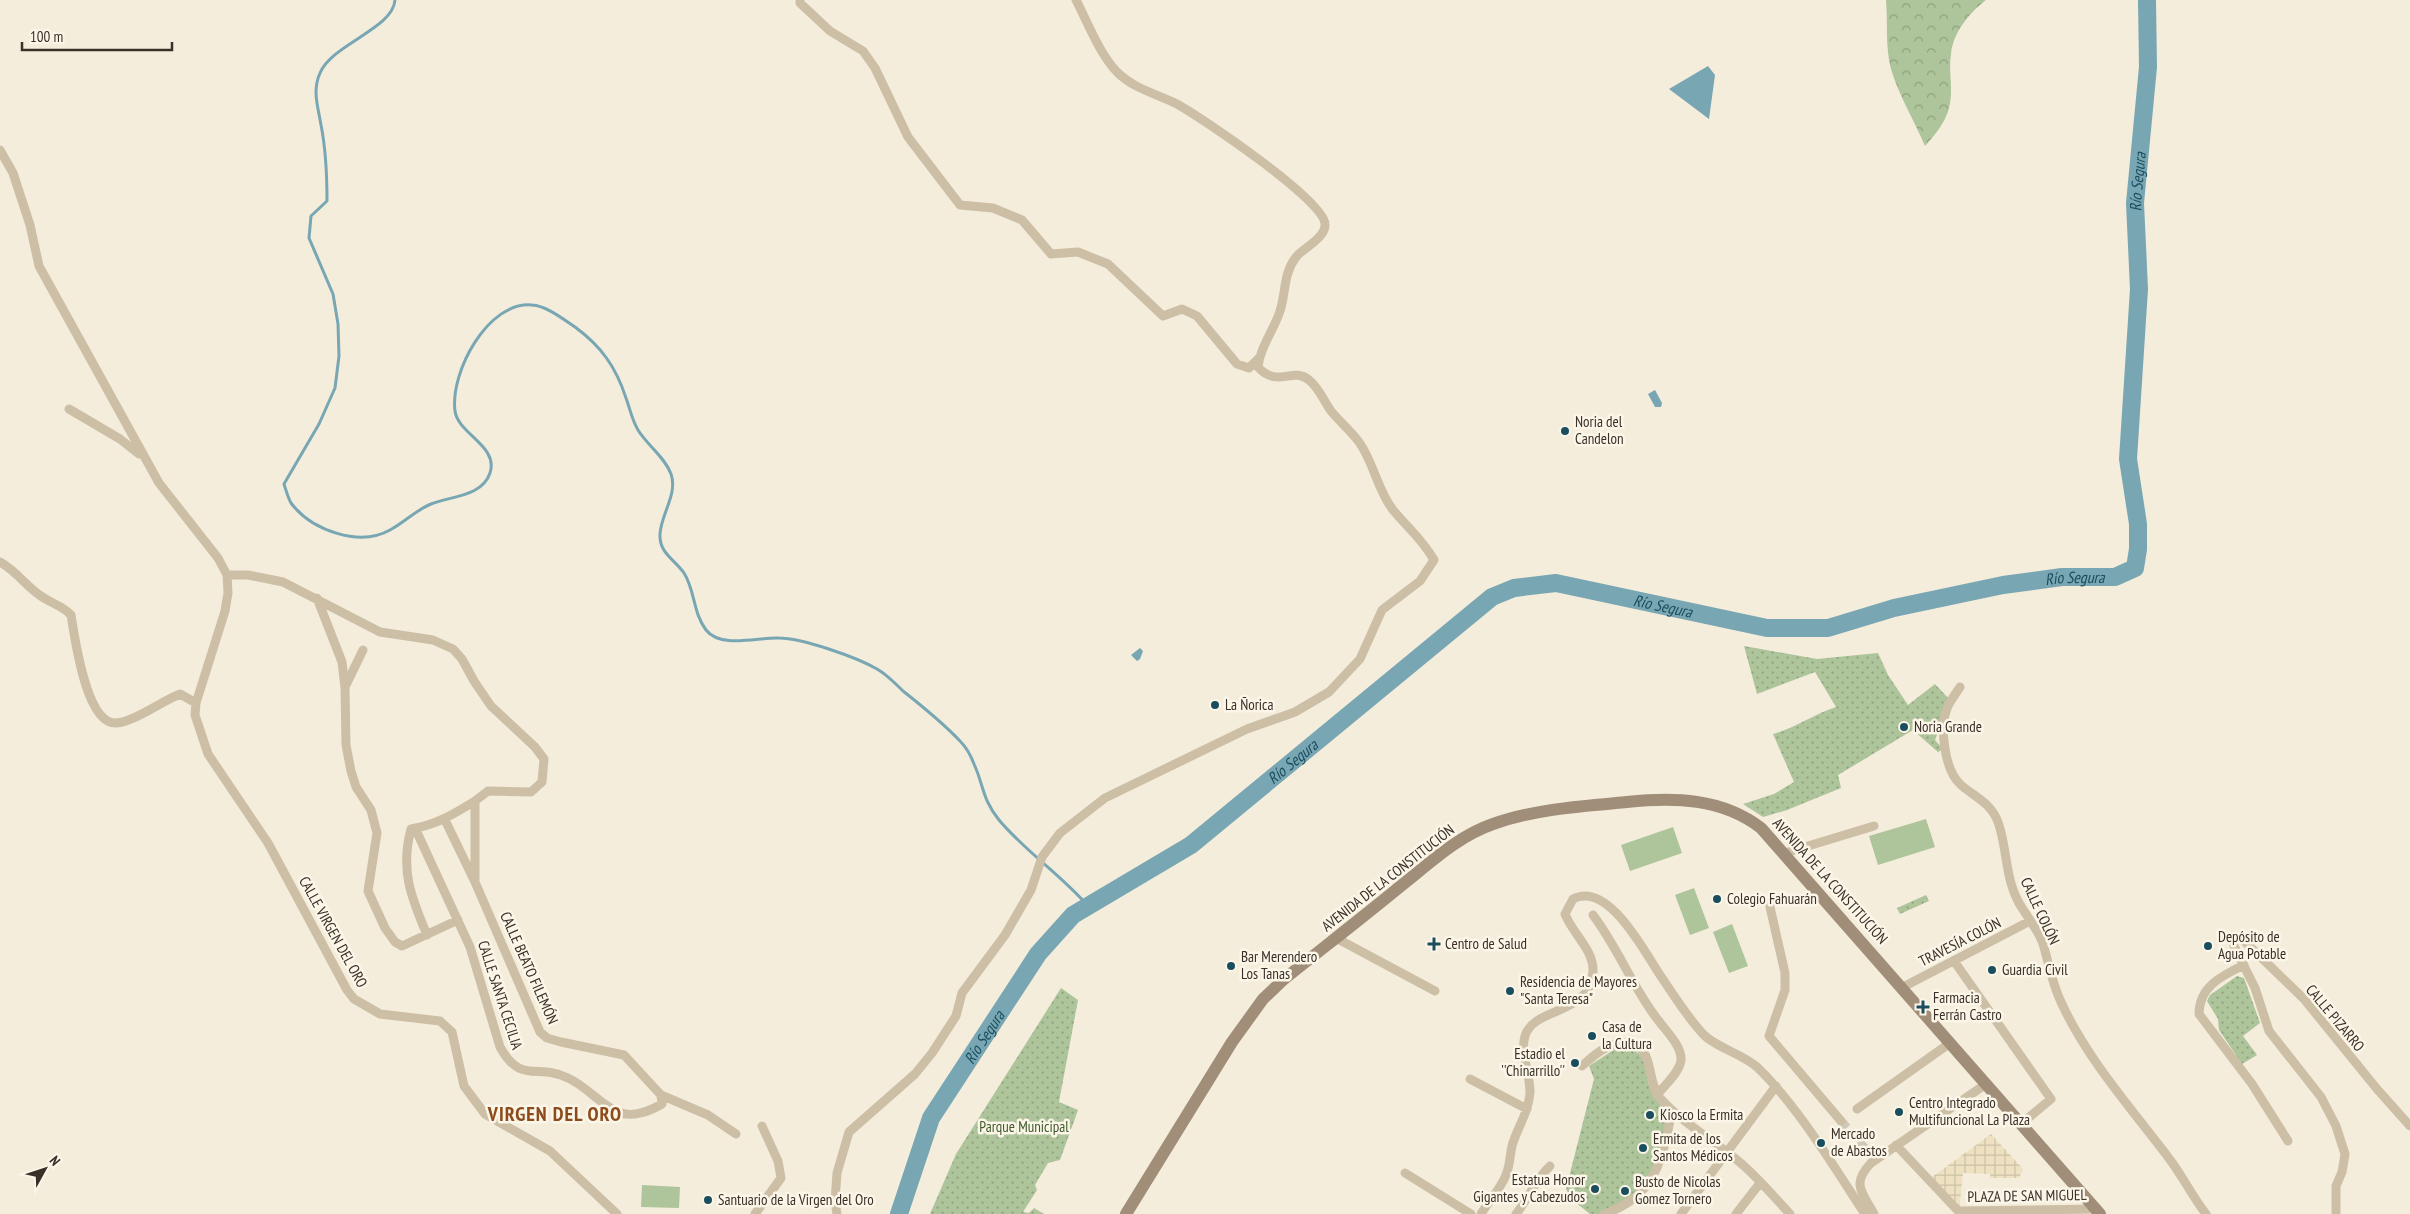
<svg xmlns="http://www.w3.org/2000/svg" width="2410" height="1214" viewBox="0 0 2410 1214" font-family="'PT Sans Narrow',sans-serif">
<defs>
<pattern id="forest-crowns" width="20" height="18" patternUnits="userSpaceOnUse" patternTransform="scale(1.25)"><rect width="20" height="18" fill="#aec49a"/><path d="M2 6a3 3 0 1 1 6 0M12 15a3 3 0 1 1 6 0" fill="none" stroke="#8fa07e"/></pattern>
<pattern id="park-dots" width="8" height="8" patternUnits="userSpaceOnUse" patternTransform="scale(1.25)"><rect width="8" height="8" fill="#aec49a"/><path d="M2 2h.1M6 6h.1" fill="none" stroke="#8fa07e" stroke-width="1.8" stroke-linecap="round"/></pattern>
<pattern id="plaza-grid" width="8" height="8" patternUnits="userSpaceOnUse" patternTransform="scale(1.25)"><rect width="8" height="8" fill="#ede1c2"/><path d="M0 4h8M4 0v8" fill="none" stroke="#ccc1a7"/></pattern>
</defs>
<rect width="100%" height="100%" fill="#f4eddc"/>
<path fill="url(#forest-crowns)" d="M1886 0H1986C1969 13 1953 33 1951 54 1948 72 1954 89 1949 108 1945 123 1935 135 1925 146 1914 120 1899 96 1891 69 1885 46 1888 23 1886 0Z"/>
<path fill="url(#park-dots)" d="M1744 646 1817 659 1878 653 1888 675 1908 705 1935 684 1950 700 1935 740 1943 749 1938 752 1913 730 1838 775 1841 788 1787 810 1763 817 1743 804 1774 794 1794 782 1773 734C1795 728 1814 714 1836 707L1815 672 1757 694Z
M1926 895 1929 901 1900 914 1897 908Z
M2237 976 2244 978 2260 1023 2243 1036 2257 1055 2242 1064 2219 1030 2218 1019 2207 1001 2210 995Z
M1061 988 1078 1000 1059 1102 1078 1110 1060 1160 1048 1163 1035 1185 1037 1190 1023 1212 1029 1213 1034 1208 1044 1214H930L956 1154Z
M1621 1045C1649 1054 1643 1061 1649 1085 1652 1095 1663 1106 1670 1114L1656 1165 1641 1186 1624 1204 1606 1214H1590L1570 1198 1566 1189 1594 1079 1589 1066Z"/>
<path fill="#aec49a" d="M1926 819 1935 847 1878 865 1869 836Z
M1673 827 1682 853 1630 871 1621 845Z
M1694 888 1709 928 1690 935 1675 895Z
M1732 924 1748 966 1729 973 1713 932Z
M642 1185 680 1187 679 1208 641 1207Z"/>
<path fill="url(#plaza-grid)" d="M1991 1134 2023 1169 2019 1178H1990V1174L1963 1173 1959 1211 1961 1214 1928 1180Z"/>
<path fill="#78a6b3" d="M1708 66 1715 75 1709 119 1669 89Z
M1655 390 1662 403 1661 407H1655L1648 394Z
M1140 648 1143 651 1140 659 1137 661 1131 655Z"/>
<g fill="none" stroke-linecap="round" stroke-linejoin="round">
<path stroke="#78a6b3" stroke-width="3" d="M395 0C393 29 332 44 320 73 312 91 318 106 321 125 326 150 327 176 327 201L311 216 309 238 333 294 338 324 339 356 335 388 319 424 284 484C286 490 288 498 291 503 312 531 360 547 390 530 405 522 416 510 431 504 450 496 482 497 490 473 499 446 458 434 455 411 450 372 488 301 532 305 547 306 563 319 575 327 601 346 616 367 626 398 630 409 632 420 638 430 647 445 665 457 671 474 678 494 661 514 660 534 659 553 674 559 684 573 695 590 693 613 706 630 721 649 758 637 779 638 802 638 856 657 877 669 886 674 895 683 903 691 922 706 943 723 960 741 965 746 971 756 974 764 984 786 982 799 999 820 1025 851 1061 875 1088 906"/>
<path stroke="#78a6b3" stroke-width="18" id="s1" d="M899 1214 931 1118 1038 954 1073 915 1191 845 1492 597 1514 588 1556 583 1767 628H1828L1894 608 2003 585 2062 577H2115L2135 568 2138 549V524L2128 459 2139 289 2135 203 2148 67 2147 0"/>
<path stroke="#cfc7b8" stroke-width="9" stroke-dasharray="9 4.5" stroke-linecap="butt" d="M1841 1121 1875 1160"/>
<path stroke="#cdbfa6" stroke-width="9" d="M800 0V3L830 31 863 51 875 68 908 137 960 205 993 208 1022 220 1051 254 1078 252 1108 264 1163 316 1182 309 1197 316 1237 364 1249 368 1259 358
M0 150 13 173 30 225 39 266 159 483 218 558 227 575 228 593 225 611 196 703 195 715 208 754 268 843 347 990 354 999 380 1014 440 1021 452 1032 464 1086 485 1114 550 1151 617 1214
M69 409 120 439 139 454
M0 562C18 572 27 588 44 598 53 604 63 606 71 615 75 639 86 724 116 723 134 722 162 701 180 694L196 703
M227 575H248L283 582 380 632 433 640 453 649 462 659 474 681 491 706 535 747 544 759 542 782 531 792 488 791 475 801V882
M317 598 342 662 345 688 346 745 351 771 356 787 371 810 377 833 368 891 385 928 395 942 402 946 458 920
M346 685 363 650
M1960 687C1956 693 1951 700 1948 706 1939 726 1944 770 1961 785 1975 797 1991 803 1998 822 2007 847 2005 875 2017 899 2024 914 2038 928 2043 944 2049 964 2052 983 2061 1002 2087 1059 2131 1108 2168 1157 2182 1175 2192 1196 2206 1214
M445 820 475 882 540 1032 547 1038 561 1042 624 1055 661 1095 708 1115 736 1134
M415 828 470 947 500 1047C521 1085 537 1063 568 1078 586 1086 601 1105 618 1112 632 1118 650 1111 662 1104L661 1095
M1785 853 1874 826
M1774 900 1770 902V907L1785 973V990L1769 1036 1841 1121
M1593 915C1618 948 1633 988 1658 1020 1666 1031 1682 1046 1681 1060 1680 1072 1664 1086 1657 1095
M427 935C411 897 400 870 411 829 436 825 454 814 475 801
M1336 938 1435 991
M1954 961 2051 1099 2021 1124
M2244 965C2221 976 2199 987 2199 1014L2252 1084 2288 1141
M1903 987 2030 921
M1582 1066C1596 1053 1615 1037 1635 1045 1654 1053 1647 1083 1660 1098 1681 1122 1712 1139 1737 1160 1756 1175 1773 1196 1790 1214
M1470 1079 1527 1109
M1857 1109 1950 1043
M1896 1145 1961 1214
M1405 1173 1471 1214
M1959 1211 2096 1209
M755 1214 781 1178 778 1161 762 1126
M837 1214 835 1201 837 1173 849 1132 915 1074 932 1053 956 1016 962 993 1005 935 1031 890 1042 857 1060 833 1105 798 1247 729 1295 712 1329 692 1360 659 1382 610 1420 581 1434 560C1423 540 1407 527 1393 510 1377 489 1374 463 1359 442 1351 431 1340 422 1331 411 1324 401 1319 388 1309 380 1293 366 1278 389 1258 367 1260 347 1274 330 1280 311 1286 293 1283 274 1296 257 1303 248 1326 238 1325 224 1324 200 1202 118 1177 104 1157 94 1134 89 1117 72 1099 53 1088 23 1076 0
M1481 1214C1489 1201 1503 1186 1507 1172 1510 1164 1510 1155 1512 1146 1517 1128 1529 1112 1530 1092 1530 1074 1520 1053 1525 1036 1534 1006 1591 1016 1593 971 1594 950 1572 933 1565 914L1573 899C1609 880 1646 955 1662 978 1675 997 1689 1020 1705 1036 1720 1049 1742 1054 1757 1067 1797 1105 1834 1167 1865 1214
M1516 1214C1528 1199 1536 1179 1550 1166
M1604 1214C1656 1197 1663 1158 1672 1110
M1681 1214 1776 1086
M1736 1214 1760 1183
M1874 1214C1862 1192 1851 1184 1871 1163L1986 1084
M2336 1214V1186L2342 1172 2345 1154 2336 1126 2321 1097 2269 1031 2255 988 2234 946 2233 936 2242 939 2304 999 2377 1089 2410 1126"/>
<path stroke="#a18e78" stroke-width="12" d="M1126 1214 1232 1042 1263 999 1283 980C1323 948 1363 917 1402 885 1430 863 1458 836 1493 824 1535 809 1583 806 1627 802 1674 797 1722 798 1761 828L2100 1214"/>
</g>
<g fill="#1a4d5d" stroke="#fbf6e8" stroke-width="2">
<circle cx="1565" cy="431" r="5"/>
<circle cx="1215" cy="705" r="5"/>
<circle cx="1904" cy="727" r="5"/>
<circle cx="1717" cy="899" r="5"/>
<path d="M1431.5 936.5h5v5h5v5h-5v5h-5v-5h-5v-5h5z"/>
<circle cx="2208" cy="946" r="5"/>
<circle cx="1231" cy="966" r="5"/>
<circle cx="1992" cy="970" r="5"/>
<circle cx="1510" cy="991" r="5"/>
<path d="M1920.5 999.5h5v5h5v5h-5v5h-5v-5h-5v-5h5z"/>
<circle cx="1592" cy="1036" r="5"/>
<circle cx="1575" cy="1063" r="5"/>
<circle cx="1899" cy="1112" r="5"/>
<circle cx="1650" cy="1115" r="5"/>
<circle cx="1821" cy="1143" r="5"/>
<circle cx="1643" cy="1148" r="5"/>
<circle cx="1595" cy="1189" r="5"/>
<circle cx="1625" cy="1191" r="5"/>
<circle cx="708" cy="1200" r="5"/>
</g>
<g text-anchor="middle" stroke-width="5" stroke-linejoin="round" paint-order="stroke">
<g font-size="15" fill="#393028" stroke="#fbf6e8" text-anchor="start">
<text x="1575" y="427">Noria del<tspan x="1575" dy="17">Candelon</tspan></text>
<text x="1225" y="710">La Ñorica</text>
<text x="1914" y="732">Noria Grande</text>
<text x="1727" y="904">Colegio Fahuarán</text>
<text x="2218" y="942">Depósito de<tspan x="2218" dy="17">Agua Potable</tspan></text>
<text x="1445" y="949">Centro de Salud</text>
<text x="1241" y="962">Bar Merendero<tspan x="1241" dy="17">Los Tanas</tspan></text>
<text x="2002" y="975">Guardia Civil</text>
<text x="1520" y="987">Residencia de Mayores<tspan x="1520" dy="17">"Santa Teresa"</tspan></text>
<text x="1933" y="1003">Farmacia<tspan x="1933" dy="17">Ferrán Castro</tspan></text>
<text x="1602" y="1032">Casa de<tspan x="1602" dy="17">la Cultura</tspan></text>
<text x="1565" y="1059" text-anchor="end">Estadio el<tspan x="1565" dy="17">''Chinarrillo''</tspan></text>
<text x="1909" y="1108">Centro Integrado<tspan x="1909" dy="17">Multifuncional La Plaza</tspan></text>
<text x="1660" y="1120">Kiosco la Ermita</text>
<text x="1831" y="1139">Mercado<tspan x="1831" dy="17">de Abastos</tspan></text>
<text x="1653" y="1144">Ermita de los<tspan x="1653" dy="17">Santos Médicos</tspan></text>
<text x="1585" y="1185" text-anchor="end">Estatua Honor<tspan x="1585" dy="17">Gigantes y Cabezudos</tspan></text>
<text x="1635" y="1187">Busto de Nicolas<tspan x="1635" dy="17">Gomez Tornero</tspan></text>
<text x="718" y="1205">Santuario de la Virgen del Oro</text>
</g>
<g font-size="15" fill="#393028" stroke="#fbf6e8">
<text transform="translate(1388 878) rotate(-38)" y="5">AVENIDA DE LA CONSTITUCIÓN</text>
<text transform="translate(1830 881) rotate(48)" y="5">AVENIDA DE LA CONSTITUCIÓN</text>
<text transform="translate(2040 911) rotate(65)" y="5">CALLE COLÓN</text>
<text transform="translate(333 932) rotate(61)" y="5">CALLE VIRGEN DEL ORO</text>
<text transform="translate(1960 942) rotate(-27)" y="5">TRAVESÍA COLÓN</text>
<text transform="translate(529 968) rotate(66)" y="5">CALLE BEATO FILEMÓN</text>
<text transform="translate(500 995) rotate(72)" y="5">CALLE SANTA CECILIA</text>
<text transform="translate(2335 1018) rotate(50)" y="5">CALLE PIZARRO</text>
<text transform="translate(2027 1196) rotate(-1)" y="5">PLAZA DE SAN MIGUEL</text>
</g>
<g font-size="15" fill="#3f592a" stroke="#fbf6e8">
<text x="1024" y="1132">Parque Municipal</text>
</g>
<g font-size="16" font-style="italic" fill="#1a4d5d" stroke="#fbf6e8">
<text dy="6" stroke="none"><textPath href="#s1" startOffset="1922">Río Segura</textPath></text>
<text dy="6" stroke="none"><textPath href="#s1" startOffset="1472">Río Segura</textPath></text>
<text dy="6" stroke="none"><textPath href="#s1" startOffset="1052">Río Segura</textPath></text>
<text dy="6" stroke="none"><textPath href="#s1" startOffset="618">Río Segura</textPath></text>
<text dy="6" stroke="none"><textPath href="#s1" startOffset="198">Río Segura</textPath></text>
</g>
<g font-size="20" font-weight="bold" letter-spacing="1" fill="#8d4b1b" stroke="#fbf6e8">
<text x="555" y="1121">VIRGEN DEL ORO</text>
</g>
</g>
<g transform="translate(45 1169) rotate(50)" stroke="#fbf6e8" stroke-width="4" paint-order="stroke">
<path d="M0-4L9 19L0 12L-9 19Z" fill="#393028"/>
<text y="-8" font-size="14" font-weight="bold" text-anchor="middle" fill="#393028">N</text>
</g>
<path d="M22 42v8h150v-8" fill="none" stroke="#393028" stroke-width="2.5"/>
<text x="30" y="42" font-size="15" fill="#393028" stroke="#fbf6e8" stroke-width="4" paint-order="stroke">100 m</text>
</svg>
